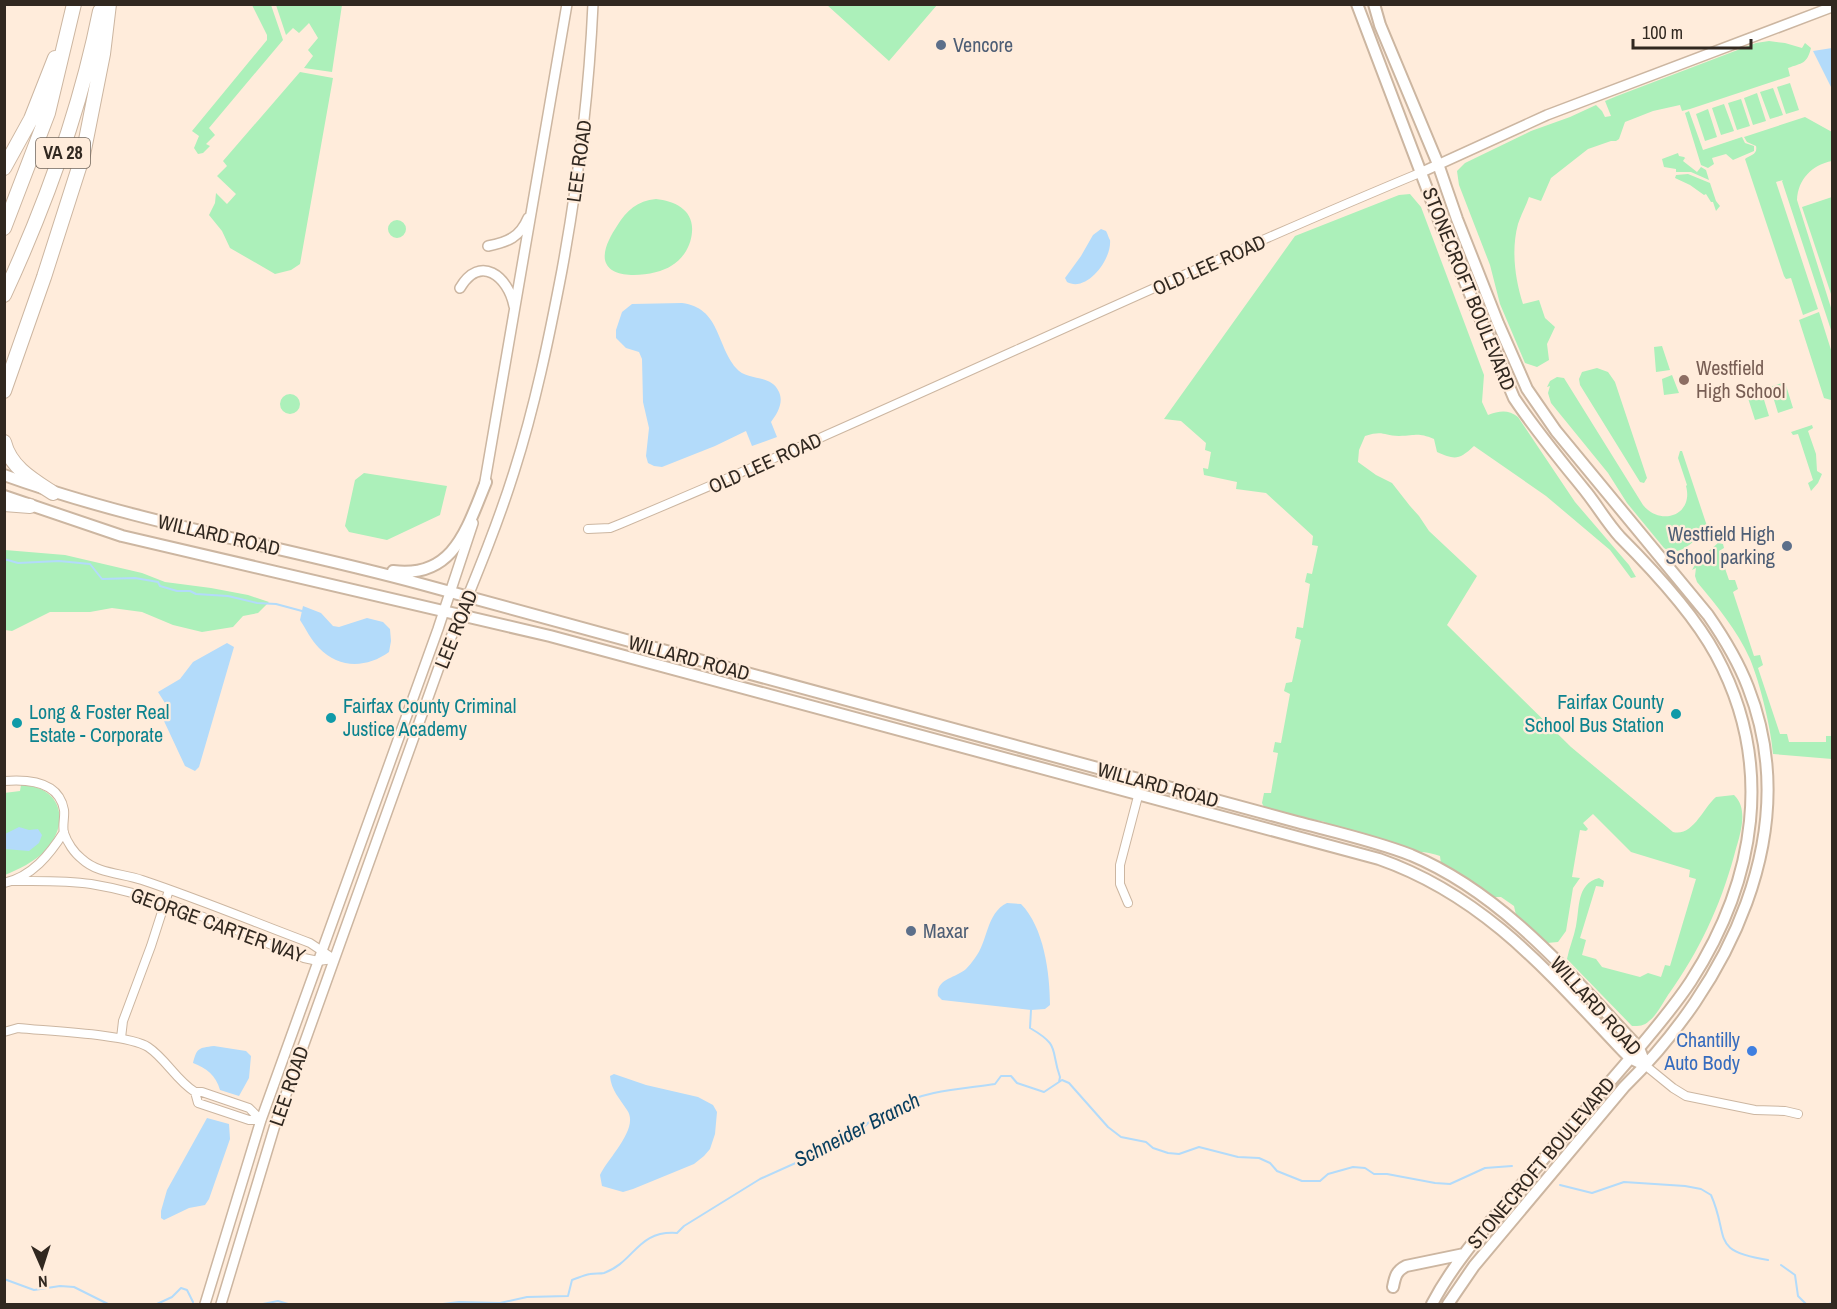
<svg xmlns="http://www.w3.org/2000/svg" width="1837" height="1309" viewBox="0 0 1837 1309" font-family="'Archivo Narrow',sans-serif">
<rect width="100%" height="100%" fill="#ffecdb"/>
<path fill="#acf0ba" d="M252 5H271L283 40 209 128 215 135 206 144 210 146 203 153 198 154 194 148 199 136 192 131 267 40V35Z
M276 5H342L332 72 304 68 313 56 308 50 318 38 309 23 299 33 293 28 286 35Z
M827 5H937L889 61Z
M1769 41 1785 43 1802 48 1805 43 1811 48C1807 64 1802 63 1788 68L1790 76 1690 109 1682 111 1680 105 1653 111 1625 122 1619 139 1616 141H1611L1588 149 1551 178 1541 201 1529 197C1526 206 1521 215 1518 224 1511 250 1515 279 1523 304L1539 300 1545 318 1555 327 1547 344 1549 360 1537 367 1525 363 1500 304 1490 265 1459 185 1457 171 1465 163 1531 131 1570 117 1596 105 1602 111 1605 117 1611 116 1605 101 1617 96 1756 43Z
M300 72 333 78 300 264 291 270 275 274 230 248 222 231 209 215 215 203 216 193 227 204 236 194 217 176 227 166 223 161Z
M1790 83 1799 110 1786 114 1777 87Z
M1773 88 1783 115 1770 119 1760 92Z
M1757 93 1766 121 1753 125 1744 98Z
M1741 99 1750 126 1737 130 1728 103Z
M1724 104 1734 131 1721 135 1712 108Z
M1708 109 1717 137 1705 141 1696 114Z
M1689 111 1703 150 1742 137 1745 143 1754 146V151L1733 160 1726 154 1712 158 1714 164 1708 168 1701 165 1685 113Z
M1805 117 1832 132V161C1812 165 1798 179 1797 200L1832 311V333L1782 181 1783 180 1776 182 1818 309 1803 315 1791 278 1786 279 1784 276 1745 159C1750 155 1758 155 1756 146L1747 142 1744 137Z
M1678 153 1679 156 1684 157 1692 164 1685 158 1683 161 1697 172 1701 167 1706 170 1709 180 1691 172H1676V169L1664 167 1662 159Z
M1688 174 1710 183 1716 201 1720 206 1716 211 1713 202H1711L1706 194 1704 195 1690 185 1675 178 1676 175Z
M1410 194 1421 207 1484 375 1482 402 1488 415C1499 411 1508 409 1518 417L1575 502 1629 565 1636 577 1631 578 1610 550 1546 496 1474 446C1459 460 1455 460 1437 452L1434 439C1416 432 1417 436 1399 436 1383 436 1384 430 1365 436L1359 450 1358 462 1376 475 1392 483 1410 506 1419 516 1429 531 1477 576 1447 625 1571 747 1673 832C1693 837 1703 808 1716 797L1734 795C1750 810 1739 837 1734 856 1720 907 1699 952 1668 995 1662 1004 1657 1015 1649 1021 1644 1026 1639 1026 1632 1026L1567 959C1569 948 1574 937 1576 926 1580 908 1576 884 1599 878L1604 881 1603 887 1596 886 1580 938 1586 940 1582 955 1596 959 1602 967 1640 977 1648 973 1661 977 1665 965 1670 966 1696 879 1689 877 1690 870 1631 852 1593 814 1583 823 1588 829 1586 831 1580 830 1572 877 1580 878 1573 888 1566 931 1558 942 1547 943 1520 919 1516 915 1514 906 1501 897H1493L1444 867 1441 864 1440 856C1426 851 1423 853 1409 850L1328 826 1325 822C1305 817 1285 815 1265 809L1262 803 1264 793H1271L1278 753 1273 752 1275 742 1281 743 1290 694 1284 691 1286 683 1292 682 1301 640 1295 638 1297 627 1303 628 1310 584 1305 582 1307 573 1312 574 1318 546 1312 545 1313 536 1266 493 1236 489 1237 482 1204 475 1203 468 1208 469 1211 452 1205 450 1206 443 1181 421 1164 419 1295 236 1399 195Z
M1832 197V297L1802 207Z
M656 199C675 201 694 210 692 232 691 246 683 259 671 266 658 275 610 283 605 260 603 249 611 235 617 226 627 210 637 201 656 199Z
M388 229a9 9 0 1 1 18 0a9 9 0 1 1-18 0Z
M1819 312 1832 353V412L1831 400 1824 398 1799 320Z
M1662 346 1670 370 1656 372 1654 347Z
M1597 368 1608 372 1615 382 1647 478 1644 483 1640 482 1580 385 1579 379 1582 372Z
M1672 375 1679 393 1664 395 1662 379Z
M1557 377 1564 378 1643 505C1661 527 1694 515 1686 486L1687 485 1678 458 1680 451H1682L1708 529C1696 538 1679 560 1664 548L1627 503 1608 473 1551 403 1548 393 1550 386 1547 387 1550 381Z
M1785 382 1793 408 1778 413 1770 387Z
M1761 390 1769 416 1755 420 1747 395Z
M280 404a10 10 0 1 1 20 0a10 10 0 1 1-20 0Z
M1812 425 1813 428 1808 431 1816 454 1817 471 1822 474 1818 483 1811 491 1808 483 1813 480 1798 434 1793 435 1791 432Z
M364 473 447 486 440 515 387 540 349 532 345 526 355 480Z
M1718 543 1723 544 1724 548 1719 551 1729 580H1735L1738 589 1733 592 1754 656 1760 655 1763 665 1758 668 1780 734H1787L1789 742H1826V736H1831L1832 759 1773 754C1771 728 1760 683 1750 659 1737 630 1717 606 1697 582L1695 576 1696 568 1692 570 1697 561Z
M5 550 65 555 142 573 165 582 211 588 248 595 269 602 258 613 243 616 233 627 202 632 173 625 142 612 112 608 90 612H50L12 631 5 630Z
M21 785C62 786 71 823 45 851 34 862 19 869 5 875L4 793 20 791Z"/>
<path fill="#b3dbfa" d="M1832 48V89L1813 51Z
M1101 229 1106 231C1107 232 1109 239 1110 240 1112 259 1087 293 1067 282L1065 278 1081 256 1093 235Z
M682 303C720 308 716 344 736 368 747 382 771 373 779 392 784 403 777 414 771 422L777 437 752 446 746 431 715 446 662 467 654 466 648 463 646 456 649 428 643 402 642 359 639 352 626 348 616 338V330L622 312 632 304Z
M303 606 321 613 333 626 339 627 367 618 383 622 390 629 391 641 389 652C367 668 339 669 319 648 311 640 306 629 300 620Z
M227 643 234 647 199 767 195 771 185 766 164 721 165 703 158 692 180 679 193 662Z
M19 827 29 830 38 829 42 835 39 843 29 851 5 849V834Z
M1007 903 1021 904C1044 927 1050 974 1050 1005L1045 1009 1031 1010 942 1000 938 996C935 979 956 978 966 969 969 966 972 962 975 958 988 942 986 913 1007 903Z
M214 1046 246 1051 251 1056 249 1078 239 1096 220 1090C216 1075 206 1068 193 1063 197 1048 198 1048 214 1046Z
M614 1074 646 1085 698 1097 713 1105 717 1112 715 1134 710 1149 704 1156 694 1164 633 1189 623 1192 602 1186 600 1175C608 1158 640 1128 627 1110 620 1099 611 1090 610 1076Z
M207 1118 229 1124 230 1139 209 1199 205 1205 189 1208 164 1220 161 1218V1211L167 1190Z"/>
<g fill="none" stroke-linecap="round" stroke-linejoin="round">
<path stroke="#b3dbfa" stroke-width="2" d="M4 559 18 563 59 561 90 564 102 579 135 578 158 582 160 586 177 591H190L196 594 228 596 257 603 276 604 302 611
M1031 1010 1030 1028C1061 1046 1050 1049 1060 1077L1059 1082
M1560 1185 1592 1193 1624 1182 1685 1186 1701 1189 1711 1195C1730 1238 1709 1251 1768 1260
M1781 1265 1795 1275 1798 1296 1806 1304
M4 1279 34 1290 60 1286 74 1287 108 1304
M157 1304 172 1297 181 1288 187 1290 193 1302
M263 1304 278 1301 288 1304
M443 1304 459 1302 500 1303 527 1297 568 1296 572 1280C578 1278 584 1275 590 1274 595 1273 600 1274 604 1273 635 1262 637 1230 677 1233L684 1226 760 1179 820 1152 860 1131 870 1121 887 1118 892 1115 895 1107C926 1090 961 1089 995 1084L1001 1076H1011L1017 1083 1044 1092 1062 1080 1069 1083 1108 1127 1121 1137 1146 1142 1153 1148 1168 1153 1179 1154 1199 1147 1238 1157 1259 1158 1270 1163 1277 1171 1302 1181H1320L1328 1174 1353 1167 1365 1168 1374 1174H1387L1435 1183 1450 1184 1485 1168 1512 1166
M1829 1304 1832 1303"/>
<defs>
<path id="minor" d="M588 529 610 528 620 524C889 412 1152 284 1422 172
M4 781C28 779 59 781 64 810 65 817 62 826 64 833 67 842 74 853 82 859 98 874 122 873 142 880 199 899 254 922 310 943L334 959
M12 881C38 881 65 880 91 884 165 896 235 931 304 958L318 961 334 959
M4 883C32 877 50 854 64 832
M1128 903 1120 884V865L1142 781
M4 1032 18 1028C46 1031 128 1034 148 1047 166 1059 176 1080 195 1092H202L249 1108 261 1120
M121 1038 123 1021 151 946 169 890
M1646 1066 1673 1088 1686 1096 1755 1110 1785 1111 1798 1114
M195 1092 198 1103 249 1120H261"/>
<path id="tertiary" d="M1422 172 1547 115 1832 7
M488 246C508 242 520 237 528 218
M460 288C480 254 508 276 514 306
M484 487 567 4
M205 1304 261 1120 438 629 473 523
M221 1304 275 1125 439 667C465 602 493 539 514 472 535 406 549 338 562 270 578 182 589 94 593 4"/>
<path id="secondary" d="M1357 4 1440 223 1514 398C1536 431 1562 462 1587 493 1598 507 1608 524 1620 537 1653 570 1694 614 1716 655 1775 764 1756 880 1691 981 1672 1010 1649 1036 1627 1062 1590 1105 1553 1148 1516 1191 1486 1227 1454 1262 1432 1304
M1374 4 1380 25 1438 164 1457 219 1498 323 1527 389 1556 431 1708 615C1724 638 1738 661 1748 687 1805 832 1728 985 1624 1087L1474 1266 1448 1304
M4 475C140 524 282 546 421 584 713 663 1005 745 1297 822 1335 832 1375 841 1411 855 1504 894 1571 976 1639 1048L1646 1066
M4 496 122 536 550 636 1379 859C1485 896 1549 973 1623 1051L1630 1058 1646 1066
M393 571C454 579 467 528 486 482
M1393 1287C1395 1277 1396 1271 1406 1266L1464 1254"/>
<path id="motorway" d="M4 168 31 119 55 58
M4 228 48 113 74 4
M4 295C47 202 80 111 100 11
M4 391 44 277 83 155 103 54 109 4
M4 442C10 467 33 480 53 493
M4 504 30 506"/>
</defs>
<use href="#minor" stroke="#ccb6a1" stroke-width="10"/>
<use href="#tertiary" stroke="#ccb6a1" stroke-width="12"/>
<use href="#secondary" stroke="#ccb6a1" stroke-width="14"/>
<use href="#motorway" stroke="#ccb6a1" stroke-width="16"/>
<use href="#minor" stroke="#fff" stroke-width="8"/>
<use href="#tertiary" stroke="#fff" stroke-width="9"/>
<use href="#secondary" stroke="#fff" stroke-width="10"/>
<use href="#motorway" stroke="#fff" stroke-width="14"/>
</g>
<g fill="#5c6f8a" stroke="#ffecdb" stroke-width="2">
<circle cx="941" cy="45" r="6"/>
<circle cx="1787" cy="546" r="6"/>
<circle cx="911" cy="931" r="6"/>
</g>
<circle fill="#8d6e63" stroke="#ffecdb" stroke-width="2" cx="1684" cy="380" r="6"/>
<g fill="#0f9aa8" stroke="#ffecdb" stroke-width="2">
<circle cx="1676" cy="714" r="6"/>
<circle cx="331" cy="718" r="6"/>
<circle cx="17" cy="723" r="6"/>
</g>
<circle fill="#3f7fe0" stroke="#ffecdb" stroke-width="2" cx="1752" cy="1051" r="6"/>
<g text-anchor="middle" stroke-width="4.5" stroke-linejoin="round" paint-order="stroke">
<rect fill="#ffecdb" stroke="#6f6358" stroke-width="1.5" x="36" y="138" width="54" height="30" rx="4.5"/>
<g font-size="18" font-weight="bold" fill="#312820">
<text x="63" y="159">VA 28</text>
</g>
<g font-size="20" fill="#4e5e75" stroke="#ffecdb" text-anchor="start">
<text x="953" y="52">Vencore</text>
<text x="1775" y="541" text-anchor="end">Westfield High<tspan x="1775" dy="23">School parking</tspan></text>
<text x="923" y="938">Maxar</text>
</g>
<g font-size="20" fill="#312820" stroke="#ffecdb">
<text transform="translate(579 161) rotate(-82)" y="7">LEE ROAD</text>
<text transform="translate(1209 265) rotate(-24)" y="7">OLD LEE ROAD</text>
<text transform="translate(1469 289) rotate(68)" y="7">STONECROFT BOULEVARD</text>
<text transform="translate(765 463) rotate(-24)" y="7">OLD LEE ROAD</text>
<text transform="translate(219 535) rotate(13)" y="7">WILLARD ROAD</text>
<text transform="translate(456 629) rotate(-68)" y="7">LEE ROAD</text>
<text transform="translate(689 658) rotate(15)" y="7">WILLARD ROAD</text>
<text transform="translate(1158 785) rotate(15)" y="7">WILLARD ROAD</text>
<text transform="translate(218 925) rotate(20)" y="7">GEORGE CARTER WAY</text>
<text transform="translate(1596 1006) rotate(48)" y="7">WILLARD ROAD</text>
<text transform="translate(289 1086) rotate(-71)" y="7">LEE ROAD</text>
<text transform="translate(1541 1163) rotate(-50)" y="7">STONECROFT BOULEVARD</text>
</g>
<g font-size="20" fill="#785e54" stroke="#ffecdb" text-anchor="start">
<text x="1696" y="375">Westfield<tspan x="1696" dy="23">High School</tspan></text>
</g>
<g font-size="20" fill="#0d838f" stroke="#ffecdb" text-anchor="start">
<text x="1664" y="709" text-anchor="end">Fairfax County<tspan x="1664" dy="23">School Bus Station</tspan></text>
<text x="343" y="713">Fairfax County Criminal<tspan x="343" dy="23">Justice Academy</tspan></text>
<text x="29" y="719">Long &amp; Foster Real<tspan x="29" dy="23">Estate - Corporate</tspan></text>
</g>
<g font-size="20" fill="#366cbe" stroke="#ffecdb" text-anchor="end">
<text x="1740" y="1047">Chantilly<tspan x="1740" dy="23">Auto Body</tspan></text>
</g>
<g font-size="21" font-style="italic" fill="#083e5f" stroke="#ffecdb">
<text transform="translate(857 1130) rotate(-27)" y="7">Schneider Branch</text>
</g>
</g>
<rect width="1837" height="1309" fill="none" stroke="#312820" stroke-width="12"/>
<g transform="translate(42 1267) rotate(177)" stroke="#ffecdb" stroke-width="4.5" paint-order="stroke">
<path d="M0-4.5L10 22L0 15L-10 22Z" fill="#312820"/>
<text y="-9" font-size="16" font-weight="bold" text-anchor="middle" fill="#312820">N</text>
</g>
<path d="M1633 39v9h118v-9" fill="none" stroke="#312820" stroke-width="3"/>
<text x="1642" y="39" font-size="18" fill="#312820" stroke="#ffecdb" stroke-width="4.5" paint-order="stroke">100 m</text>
</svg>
